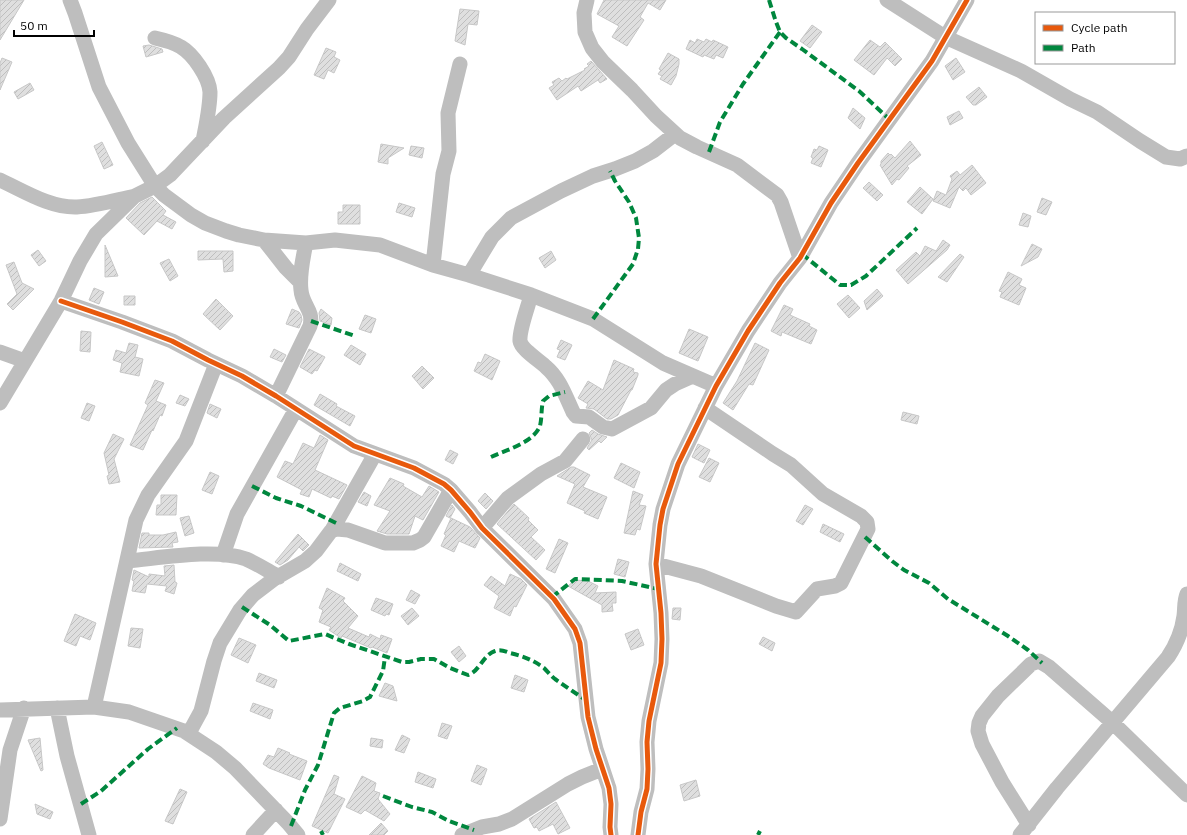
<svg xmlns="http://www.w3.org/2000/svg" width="1187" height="835" viewBox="0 0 1187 835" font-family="'IBM Plex Sans',sans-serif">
<defs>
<pattern id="building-hatch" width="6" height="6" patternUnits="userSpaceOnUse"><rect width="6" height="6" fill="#dfdfdf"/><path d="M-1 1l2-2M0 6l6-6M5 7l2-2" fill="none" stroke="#bebebe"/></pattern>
</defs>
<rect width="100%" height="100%" fill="#fff"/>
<path fill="url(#building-hatch)" stroke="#c7c7c7" d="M0 0H24L0 40Z
M604 0H666L660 10 648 3 640 17 644 20 627 46 612 37 619 26 597 14Z
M460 9 479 11 477 25 468 24 465 45 455 41Z
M812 25 822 32 810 48 800 41Z
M697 39 704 42 706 39 712 42 713 40 728 47 723 58 716 55 714 59 704 55 703 57 686 49 690 40 695 43Z
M870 40 880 47 885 42 902 59 895 66 887 58 874 75 854 60Z
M149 45 162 49 163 52 146 57 143 46Z
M326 48 336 52 334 57 340 60 334 73 328 70 324 79 314 75Z
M668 53 679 59V64L676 76 671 85 660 79 662 76 658 74 661 70 659 69Z
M2 58 12 62 0 90V63Z
M956 58 965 72 953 80 945 66Z
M591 61 607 79 600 83 598 80 581 91 578 86 557 100 549 88 554 85 552 82 559 78 562 81 566 78 567 79 585 70 584 69 589 66 587 64Z
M30 83 34 90 18 99 14 92Z
M979 87 987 97 976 105H973L966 97Z
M853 108 865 118 860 129 848 118Z
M959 111 963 118 950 125 947 117Z
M910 141 921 155 907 166 909 168 899 180 897 179 892 185 880 165 881 164V161L888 153 890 155 891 154 895 158Z
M102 142 113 165 104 169 94 146Z
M381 144 404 148 388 158V164L378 162Z
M411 146 424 148 422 158 409 155Z
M819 146 828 150 821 167 811 163 813 158 811 157 814 149 817 150Z
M972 165 986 183 971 195 966 188 963 191 959 187 950 208 933 201 937 191 946 195 952 179 950 176 957 171 960 175Z
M869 182 883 195 877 201 863 188Z
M920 187 933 199 922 214 907 202Z
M152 197 166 211 163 215 176 222 172 229 157 221 144 235 126 218 140 203Z
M1042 198 1052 202 1046 215 1037 212Z
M399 203 415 208 412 217 396 212Z
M343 205H360V224H338V212H343Z
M1023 213 1031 216 1028 227 1019 225Z
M943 240 950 245 947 250 908 284 896 270 916 252 920 256 925 246 936 251Z
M1032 244 1042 249 1038 257 1021 266Z
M105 245 118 276 105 277Z
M38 250 46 261 39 266 31 255Z
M198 251H233V271L224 272 223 259 198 260Z
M551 251 556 260 545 268 539 258Z
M960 254 964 257 947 282 938 277Z
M169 259 178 276 170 281 160 263Z
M14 262 22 283 34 289 13 310 7 304 17 294 6 265Z
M1008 272 1022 279 1019 285 1026 288 1019 305 1000 297 1002 292 999 291Z
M94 288 104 292 99 304 89 300Z
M877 289 883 296 867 310 864 301Z
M848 295 860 308 849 318 837 304Z
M124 296H135V305H124Z
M216 299 233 316 220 330 203 314Z
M784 305 793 309 790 315 810 324 809 326 817 330 811 344 782 332 781 336 771 331Z
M292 309 299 312 301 315 302 320 299 328 286 324Z
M321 309 332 318 331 325 320 321 319 313Z
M365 315 376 319 371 333 359 329Z
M689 329 708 337 698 361 679 353Z
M81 331 91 332 90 352 80 351Z
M561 340 572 345 565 360 557 357 560 350 557 349Z
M129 343 138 345 135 357 143 359 139 376 120 372 122 363 113 360 116 350 126 353Z
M755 343 769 350 753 385 749 384 733 410 723 403 737 381Z
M351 345 366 354 360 365 344 355Z
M274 349 286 355 282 362 270 357Z
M309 349 325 357 317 371 315 370 312 374 300 367Z
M485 354 500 361 492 380 474 371 478 362 481 363Z
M614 360 634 369 633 372 638 373V375L632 390H631L618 415 611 419H607L594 409 586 408 588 404 578 398 588 381 603 390Z
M422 366 434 378 423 389 412 376Z
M155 380 164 383 156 401 166 405 162 416 160 415 153 431 152 430 143 450 130 445 148 405 145 403Z
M320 394 337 404 336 406 355 416 350 426 314 405Z
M180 395 189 399 185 406 176 403Z
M87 403 95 406 89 421 81 418Z
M210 404 221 409 217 418 207 413Z
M903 412 919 416 917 424 901 420Z
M592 430 598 434 607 437 601 443 599 441 589 450 587 448 592 440 589 433Z
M113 434 124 439 114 459 120 482 109 484 107 476 109 475 104 453Z
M320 435 328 440 315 470 347 485 339 499 332 496 331 498 312 489 309 497 300 494 302 490 277 477 285 461 293 464 303 443 314 448Z
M698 444 710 450 704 463 692 457Z
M450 450 458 454 453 464 445 460Z
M709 458 719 463 710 482 699 477Z
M621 463 640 472 634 488 614 478Z
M571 467H574L590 475 583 487 607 497 598 519 584 513 585 511 567 503 575 484 557 476Z
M210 472 219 476 212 494 202 490Z
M390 478 404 484 403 486 422 497 429 486 439 492 423 520 415 516 409 534H387L377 531 390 511 374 505Z
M633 491 643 495 639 505 646 506 640 530 637 529 635 535 624 533Z
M364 492 371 496 367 506 358 502Z
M485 493 493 501 486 509 478 501Z
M161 495H177L176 515H156L157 505H161Z
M514 504 529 518 528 520 538 530 531 537 545 550 536 560 497 524Z
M452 505 455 509 450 518 446 516Z
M805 505 813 509 803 525 796 521Z
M189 516 194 533 185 536 180 518Z
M451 518 470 527 480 538 475 548 459 541 454 552 441 546 446 535 444 534Z
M823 524 844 534 840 542 820 532Z
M176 532 178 542 172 543 173 547 139 548 142 533H149V535H163Z
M298 534 309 545 303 551 299 547 288 560 280 565 275 562Z
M559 539 568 543 555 573 546 569Z
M618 559 629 562 625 577 614 574Z
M340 563 361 574 358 581 337 571Z
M174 565 175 582 177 583 174 594 165 591 167 586 147 584 145 593 132 591 134 581 132 580 134 570 149 577V574L165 576 164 566Z
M510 574 521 579 527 585 516 607 514 606 510 616 494 608 499 596 484 585 491 576 505 586Z
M575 580 588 581 598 586 595 593 616 592V603H612L613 611 602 612V605L568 586Z
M327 588 345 598 343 601 358 616 348 628 369 637 370 634 380 639 381 635 392 639 387 653 372 647 371 648 342 636 341 638 329 630 331 627 319 622 323 610 319 608Z
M411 590 420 595 415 604 406 600Z
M376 598 393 604 389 615 386 614 385 616 371 610Z
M412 608 419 616 408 625 401 616Z
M673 608H681L680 620 672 619Z
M75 614 96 623 90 640 80 636 76 646 64 641Z
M131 628 143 629 140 648 128 646Z
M638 629 644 645 631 650 625 634Z
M763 637 775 643 772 651 759 644Z
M239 638 256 645 248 663 231 655Z
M459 646 466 656 459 662 451 652Z
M259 673 277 680 274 688 256 681Z
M515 675 528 680 524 692 511 688Z
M385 683 393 686 397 701 379 696Z
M253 703 273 710 270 719 250 711Z
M442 723 452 726 447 739 438 736Z
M402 735 410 739 404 753 395 750Z
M40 738 43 770 41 771 28 740Z
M371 738 383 740 382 748 370 746Z
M278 748 290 753 289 754 307 761 300 780 269 768 263 764 268 755 274 757Z
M477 765 487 769 481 785 471 781Z
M418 772 436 779 433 788 415 782Z
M334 775 339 777 334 794 345 799 328 833 312 826Z
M362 776 376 783 374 791 380 793 378 799 390 814 384 821 365 810 361 814 346 807Z
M696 780 700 796 684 801 680 785Z
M180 789 187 792 173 824 165 821Z
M556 802 570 828 558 834 553 824 539 831 537 827 534 828 529 819Z
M35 804 53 812 50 819 37 814Z
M381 823 388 831 384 835H369Z"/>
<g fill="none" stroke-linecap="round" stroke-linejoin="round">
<path stroke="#bebebe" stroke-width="15" d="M70 0 75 13 99 87 128 143 155 186 164 195 191 215 205 223 226 231 239 235 264 240 306 243 335 240 380 245 433 265 469 275 531 295 593 319 663 363 716 386
M587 0 584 13 585 32 592 48 603 62 632 90 656 116 680 138 697 147 737 165 777 195 781 202 800 258
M887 0 945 37 1021 71 1070 99 1097 112 1140 141 1166 157 1180 159 1187 156
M155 38C164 40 173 42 181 47 193 54 209 77 210 92 210 108 206 125 203 141
M0 180C24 191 50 208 77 207 96 206 116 200 135 196
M264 240 286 268 300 282
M433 265 443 174 449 151 448 113 460 64
M469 275 492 237 511 218 561 191 593 176 615 169 635 161 653 151 675 134
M531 295C528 307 519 330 520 341 521 349 540 361 546 367 560 379 565 395 573 412L576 416 589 417 603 427 612 429 651 408 666 390 675 384 693 376
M61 301 122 322 172 341 208 360 242 376 276 396 354 446 414 468 444 484 451 490 470 512 482 528 554 599 575 629 580 643 588 717 596 749 609 788 611 804 610 827 611 835
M0 352 25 361
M276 396 310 326C314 310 302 305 301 290 299 275 303 258 306 243
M0 403 61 301 80 261 96 234 135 196 155 186 170 175 224 118 279 68 289 57 307 29 329 0
M482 528 508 498 541 474 565 461 583 439
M332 530 375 454
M223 555 237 514 296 409
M128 561C161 558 215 548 246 559 258 564 268 571 279 577
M656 564 701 576 776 606 796 612 817 589 835 586 841 583 868 529 867 522 861 516 823 494 791 465 773 454 705 408
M94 707 136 520 148 495 186 441 216 364
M57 708 67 756 89 835
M0 710 94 707 129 712 184 731 216 752 235 768 288 823 298 835
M189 733 201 711 214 661 220 643 240 610 253 595 274 579 305 561 316 551 331 531 337 529 348 530 385 543H413L420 540 424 537 451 490
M0 819 10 750 24 708
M1029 825 1002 782 982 744 978 731 979 723 982 716 998 696 1031 664 1039 661 1049 667 1112 722 1187 795
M253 835 276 810
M462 835 482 827 499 824 512 819 568 784 582 777 602 769
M638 835 641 812 647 789 648 769 647 742 649 721 661 663 662 639 661 613 656 564 660 525 663 509 678 464 716 386 748 331 780 283 800 258 831 203 858 163 932 61 967 0
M1020 835 1057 788 1168 657C1176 645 1182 631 1184 616 1185 609 1184 601 1187 594"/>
<path stroke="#00873e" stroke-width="4" stroke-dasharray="8 4" stroke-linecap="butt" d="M769 0 776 22 780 32 786 38 802 49 859 91 890 120
M709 152 720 122 743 84 780 32
M802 254 840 285H851L866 276 917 228
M593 319 633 264 638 249 639 238 636 218 629 202 615 181 610 171
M311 321 355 336
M491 457C506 450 533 443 540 426 542 418 541 409 543 401L549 396 565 392
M252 486 276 498 301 506 336 523
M865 537 892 561 904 570 929 583 948 599 1008 636 1028 650 1042 663
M552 597 575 579H579L622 581 658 589
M242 607 270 625 289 641 325 634 349 644 402 662H409L421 659H434L450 668 468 675C479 672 483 655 495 651 500 649 505 651 510 653 523 656 533 660 544 668 548 672 551 676 555 679 565 686 575 693 586 700
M383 796 412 807 432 812 449 821 474 830
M81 804 101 791 148 749 177 728
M291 826 305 790 318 765 334 713 340 708 363 701 370 697 383 671 385 657
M321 831 323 835
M758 835 760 831"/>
<defs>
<path id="cycleway" d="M61 301 122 322 172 341 208 360 242 376 276 396 354 446 414 468 444 484 451 490 470 512 482 528 554 599 575 629 580 643 588 717 596 749 609 788 611 804 610 827 611 835
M638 835 641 812 647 789 648 769 647 742 649 721 661 663 662 639 661 613 656 564 660 525 663 509 678 464 716 386 748 331 780 283 800 258 831 203 858 163 932 61 967 0"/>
</defs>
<use href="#cycleway" stroke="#fff" stroke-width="8"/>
<use href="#cycleway" stroke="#e8590c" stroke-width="5"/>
</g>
<rect x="1035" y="12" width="140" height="52" fill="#ffffff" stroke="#999999"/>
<rect x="1043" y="25" width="20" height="6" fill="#e8590c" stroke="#999999"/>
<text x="1071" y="32" font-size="12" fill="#000000">Cycle path</text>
<rect x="1043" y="45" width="20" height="6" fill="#00873e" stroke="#999999"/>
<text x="1071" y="52" font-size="12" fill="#000000">Path</text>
<path d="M14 30v6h80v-6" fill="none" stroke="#000000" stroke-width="2"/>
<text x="20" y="30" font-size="12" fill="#000000" stroke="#ffffff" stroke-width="3" paint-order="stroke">50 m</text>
</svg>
